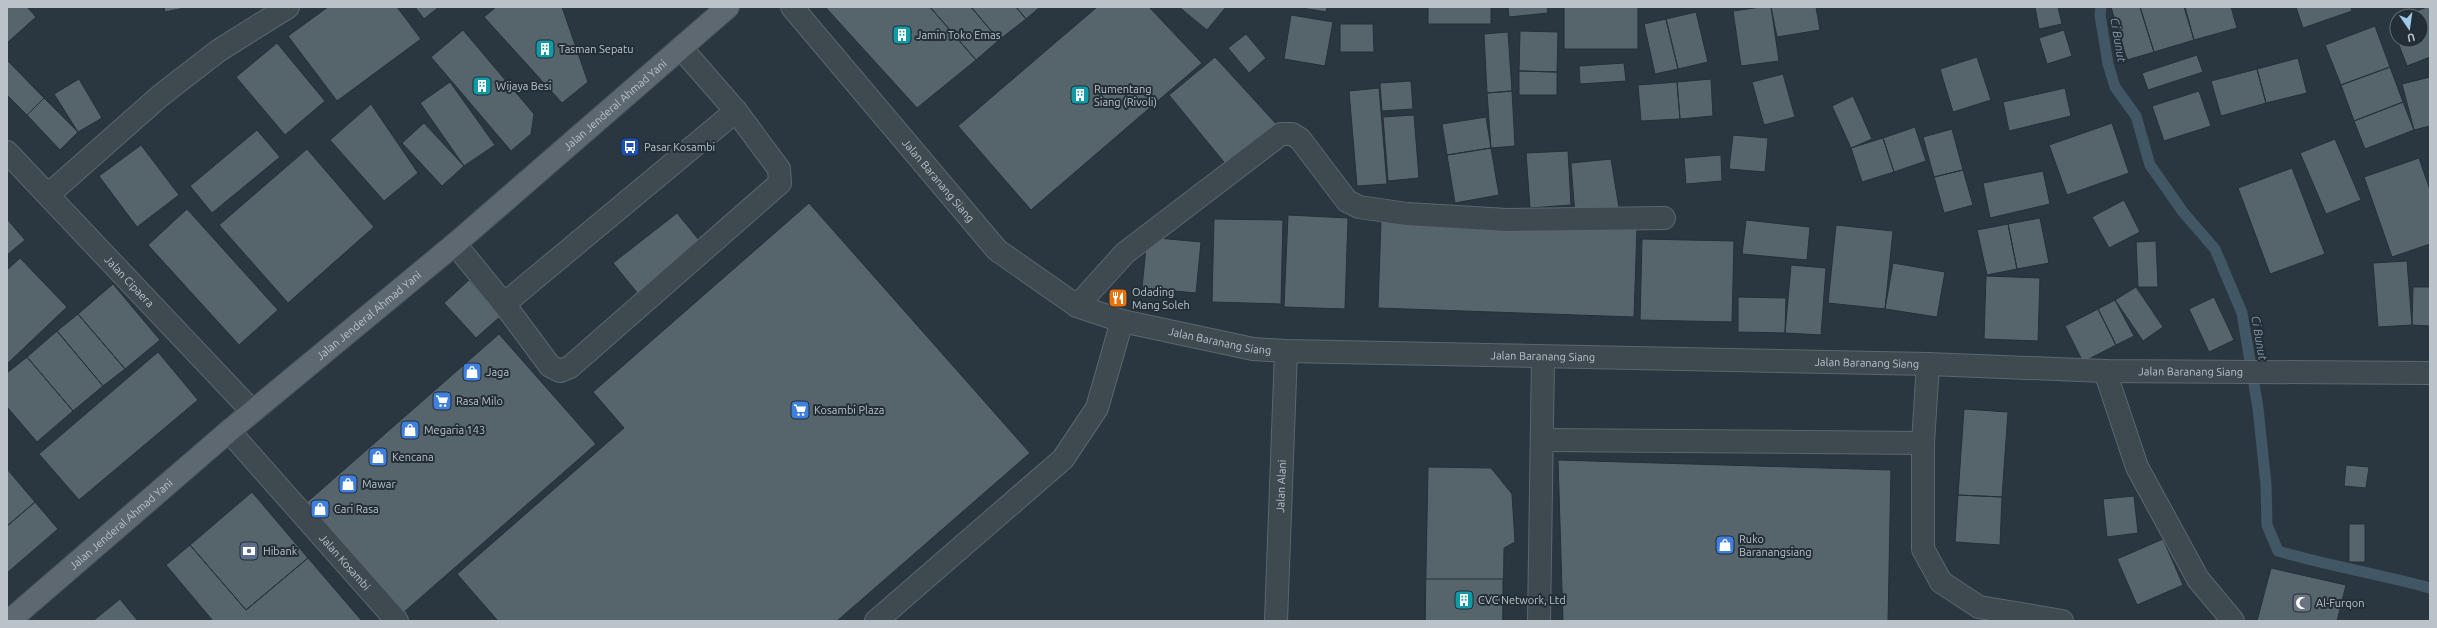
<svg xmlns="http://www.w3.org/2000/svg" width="2437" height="628" viewBox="0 0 2437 628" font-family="Ubuntu,sans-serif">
<rect width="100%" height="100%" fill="#2b3740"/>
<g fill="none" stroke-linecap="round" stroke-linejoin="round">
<path stroke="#425766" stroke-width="11" d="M2101 7 2100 15 2108 64 2115 87 2136 116 2150 165 2183 212 2215 249 2242 313 2258 408 2266 485 2267 525 2278 551C2328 566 2380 574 2430 588"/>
</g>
<path fill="#56646c" stroke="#253038" d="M7 7H27L36 17 7 43Z
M164 7H189L165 12Z
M328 7H397L421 39 337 101 288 36Z
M415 7H439L424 19Z
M496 7H562L588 82 562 103 484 17Z
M827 7H930L976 60 917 108 827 9Z
M930 7H971L999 40 976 60Z
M971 7H1016L1026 19 999 40Z
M1016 7H1040L1026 19Z
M1097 7H1149L1202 63 1031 210 958 126Z
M1179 7H1226L1207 30Z
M1296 7H1327L1326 12Z
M1428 7H1491V24H1428Z
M1508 7H1547L1548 13 1509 17Z
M1564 7H1638V49H1564Z
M1761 7H1771L1779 61 1741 66 1733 11Z
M1771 7H1816L1820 30 1777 37Z
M2035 7H2058L2062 24 2039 29Z
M2111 7H2140L2154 52 2127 60Z
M2140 7H2184L2194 40 2154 52Z
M2185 7H2231L2237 28 2194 40Z
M2296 7H2351L2352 11 2303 28Z
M2427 7H2430V57L2407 66 2397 40H2421V16H2403Z
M1696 12 1708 62 1678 69 1666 19Z
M1291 15 1333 22 1325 66 1284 59Z
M2397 18V40L2390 21Z
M1666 19 1678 69 1655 74 1644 24Z
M1340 24H1373L1374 52H1340Z
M2375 26 2390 67 2341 85 2325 45Z
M463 30 534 114 531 134 511 151 431 57Z
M2064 30 2072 56 2047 64 2039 38Z
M1520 31 1558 32 1557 72 1519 71Z
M1508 32 1512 91 1487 93 1484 34Z
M1246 34 1266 58 1249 73 1228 48Z
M277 43 325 101 285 135 236 77Z
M2197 55 2203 72 2148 90 2142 73Z
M1215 57 1279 127 1228 167 1169 95Z
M1977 57 1991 100 1953 112 1940 69Z
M2298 58 2307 93 2266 103 2257 69Z
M7 60 44 98 27 115 7 95Z
M1624 63 1626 81 1580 84 1579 66Z
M2390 67 2403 102 2354 121 2341 85Z
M2257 69 2266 103 2221 116 2211 81Z
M1519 71 1557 72V95H1519Z
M1783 74 1795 117 1764 125 1752 82Z
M2430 77V126L2414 130 2402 84Z
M79 79 102 118 78 132 54 94Z
M1711 79 1713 116 1680 119 1677 82Z
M1411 81 1413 109 1382 111 1380 83Z
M450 82 495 145 464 166 420 103Z
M1677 82 1680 119 1641 121 1638 85Z
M1379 88 1387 184 1357 186 1349 91Z
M2065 88 2071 116 2009 131 2003 102Z
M1512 91 1515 146 1491 148 1487 93Z
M2199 91 2211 126 2164 141 2152 106Z
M1853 96 1872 139 1851 148 1832 106Z
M44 98 78 132 60 150 27 115Z
M2403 102 2414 130 2365 149 2354 121Z
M371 104 418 173 384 201 330 140Z
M1414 115 1419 178 1388 181 1383 117Z
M1486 117 1491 148 1447 155 1442 124Z
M424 123 464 166 442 186 402 143Z
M2112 123 2129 173 2067 195 2049 145Z
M1915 127 1926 161 1894 172 1883 138Z
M1952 129 1963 170 1934 177 1923 137Z
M257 130 280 157 212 213 190 186Z
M1733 135 1768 138 1765 172 1729 169Z
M1883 138 1894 172 1862 182 1851 148Z
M2335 139 2361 200 2326 214 2300 153Z
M141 145 179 195 137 227 99 176Z
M1491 148 1499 195 1455 203 1447 155Z
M307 149 374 227 288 303 219 225Z
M1568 151 1571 205 1530 208 1526 153Z
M1721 155 1722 181 1686 184 1684 158Z
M2419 158 2430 190V244L2392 257 2364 177Z
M1611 159 1619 208 1575 215 1571 163Z
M2292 168 2325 254 2270 274 2238 188Z
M1963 170 1973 205 1944 213 1934 177Z
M2043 171 2050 204 1990 218 1983 183Z
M2124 200 2140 232 2109 248 2092 217Z
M809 203 1030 453 837 621H498L457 574 624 428 593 392Z
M187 209 278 310 239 345 148 245Z
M677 213 703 245 639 295 613 263Z
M1288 215 1348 218 1345 309 1284 307Z
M2040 218 2049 263 2017 269 2008 224Z
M7 219 25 240 7 255Z
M1214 219 1283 220 1281 304 1212 302Z
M1381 220 1637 228 1634 317 1378 308Z
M1746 220 1810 227 1807 260 1742 254Z
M2008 224 2017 269 1987 275 1977 230Z
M1836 225 1893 231 1885 309 1828 303Z
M1147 237 1201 242 1196 293 1142 288Z
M1642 239 1734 241 1732 322 1640 320Z
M2156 241 2158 287H2138L2136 242Z
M20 258 67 307 7 364V270Z
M2407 261 2412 325 2378 327 2373 263Z
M1893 263 1945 272 1937 317 1885 309Z
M1791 265 1826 268 1821 335 1785 333Z
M1986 276 2040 278 2038 341 1984 339Z
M469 280 501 316 476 338 444 303Z
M113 284 160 340 125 369 78 314Z
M2136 287 2163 327 2143 341 2115 300Z
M2413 287H2430V326L2412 325Z
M1738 297 1786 298 1785 333 1738 332Z
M2214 297 2234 340 2209 352 2189 309Z
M2115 300 2134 336 2116 345 2098 309Z
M2098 309 2116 345 2083 362 2065 326Z
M78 314 125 369 103 386 57 331Z
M57 331 103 386 73 411 27 357Z
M499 334 596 444 403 613 306 503Z
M158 352 198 400 79 500 39 454Z
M27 357 73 411 37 442 7 407V373Z
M1964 409 2008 412 2002 497 1958 495Z
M1558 460 1891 470 1888 621H1563Z
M2346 465 2369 467 2366 488 2344 486Z
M1428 467 1491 468 1512 494 1515 542 1504 548 1503 621H1425Z
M7 469 35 502 7 526Z
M252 492 308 558 246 610 190 545Z
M1958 495 2002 497 2000 545 1955 542Z
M2134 496 2138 533 2107 537 2103 499Z
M35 502 58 529 7 573V526Z
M2349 524H2365V562H2349Z
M2163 539 2183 585 2137 605 2117 559Z
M190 545 246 610 308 558 362 621H213L166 565Z
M2271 568 2346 585 2337 621H2257Z
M1425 579H1503V621H1425Z
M120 599 138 621H93Z"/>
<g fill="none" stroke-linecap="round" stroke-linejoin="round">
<defs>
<g id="minor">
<path id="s1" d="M792 7 997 250 1077 306 1122 321 1253 349 1286 351 1928 364 2105 371 2430 373"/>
<path id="s2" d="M7 152 252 411"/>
<path d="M48 195 160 96 218 51 288 7"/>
<path d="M455 244 504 304 550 366 560 371 570 367 780 183 779 169 736 111 681 48"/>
<path d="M504 304 736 111"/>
<path d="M1077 306 1125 253 1281 134H1292L1300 139 1347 201 1359 207 1407 214 1507 220 1664 218"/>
<path d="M1928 364 1923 443V549L1941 582 1979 607 2062 621"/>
<path d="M2105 371 2137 467 2198 579 2233 621"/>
<path id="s3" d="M229 431 397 621"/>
<path d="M1542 440 1923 443"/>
<path d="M876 621 1063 459 1097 408 1122 321"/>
<path id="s4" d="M1276 621 1286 351"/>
<path d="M1539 621 1543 357"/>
</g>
<g id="major">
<path id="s5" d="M9 621 229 431 455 244 728 7"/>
</g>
</defs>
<use href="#minor" stroke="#5c666e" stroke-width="24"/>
<use href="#major" stroke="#48525a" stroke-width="24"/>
<use href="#minor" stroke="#3e4950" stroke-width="22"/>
<use href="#major" stroke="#5d6870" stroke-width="22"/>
</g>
<defs>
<symbol id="building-square" viewBox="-11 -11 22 22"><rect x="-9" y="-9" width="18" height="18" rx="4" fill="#0f9aa8" stroke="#232e36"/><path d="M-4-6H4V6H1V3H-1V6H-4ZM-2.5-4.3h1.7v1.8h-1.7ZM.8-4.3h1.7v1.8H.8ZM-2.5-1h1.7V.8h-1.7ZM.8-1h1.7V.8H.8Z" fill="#fff"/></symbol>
<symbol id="bus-square" viewBox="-11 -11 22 22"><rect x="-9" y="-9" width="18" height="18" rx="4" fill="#1a4fb4" stroke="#232e36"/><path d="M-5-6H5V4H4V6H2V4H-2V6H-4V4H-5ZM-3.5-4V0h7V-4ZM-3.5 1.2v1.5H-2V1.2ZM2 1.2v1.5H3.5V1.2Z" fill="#fff"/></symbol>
<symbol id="restaurant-square" viewBox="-11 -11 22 22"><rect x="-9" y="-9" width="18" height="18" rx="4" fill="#e8710a" stroke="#232e36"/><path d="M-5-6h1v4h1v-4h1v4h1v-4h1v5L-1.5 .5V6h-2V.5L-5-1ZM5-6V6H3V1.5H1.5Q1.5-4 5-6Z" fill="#fff"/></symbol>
<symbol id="shop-square" viewBox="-11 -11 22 22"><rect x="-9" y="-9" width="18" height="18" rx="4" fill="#3f7fe0" stroke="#232e36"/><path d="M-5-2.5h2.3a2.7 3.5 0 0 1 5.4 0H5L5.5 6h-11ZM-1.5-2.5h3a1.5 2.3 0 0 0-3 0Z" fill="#fff"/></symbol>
<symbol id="supermarket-square" viewBox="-11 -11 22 22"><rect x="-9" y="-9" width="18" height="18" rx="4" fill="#3f7fe0" stroke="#232e36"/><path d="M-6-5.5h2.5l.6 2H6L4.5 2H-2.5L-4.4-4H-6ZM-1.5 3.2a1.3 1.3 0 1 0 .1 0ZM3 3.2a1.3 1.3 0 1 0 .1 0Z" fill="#fff"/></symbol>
<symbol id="bank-square" viewBox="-11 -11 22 22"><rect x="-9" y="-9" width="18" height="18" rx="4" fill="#5c6f8a" stroke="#232e36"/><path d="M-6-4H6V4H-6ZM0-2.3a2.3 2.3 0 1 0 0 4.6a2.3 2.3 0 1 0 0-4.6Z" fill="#fff"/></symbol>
<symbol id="mosque-square" viewBox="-11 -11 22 22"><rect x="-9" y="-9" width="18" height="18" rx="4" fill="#6b7280" stroke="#232e36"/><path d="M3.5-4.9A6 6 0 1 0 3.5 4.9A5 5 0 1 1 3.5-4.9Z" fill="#fff"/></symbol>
</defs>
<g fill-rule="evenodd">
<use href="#building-square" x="891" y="24" width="22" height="22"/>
<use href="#building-square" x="534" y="38" width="22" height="22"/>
<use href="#building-square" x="471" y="75" width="22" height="22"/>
<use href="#building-square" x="1069" y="84" width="22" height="22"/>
<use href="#bus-square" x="619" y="136" width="22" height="22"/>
<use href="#restaurant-square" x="1107" y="287" width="22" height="22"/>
<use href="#shop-square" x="461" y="361" width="22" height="22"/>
<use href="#supermarket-square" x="431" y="390" width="22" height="22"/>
<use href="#supermarket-square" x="789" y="399" width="22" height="22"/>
<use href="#shop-square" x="399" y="419" width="22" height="22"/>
<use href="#shop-square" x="367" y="446" width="22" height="22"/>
<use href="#shop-square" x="337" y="473" width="22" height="22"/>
<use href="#shop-square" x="309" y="498" width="22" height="22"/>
<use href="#shop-square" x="1714" y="534" width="22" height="22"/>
<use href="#bank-square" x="238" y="540" width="22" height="22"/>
<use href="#building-square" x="1453" y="589" width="22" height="22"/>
<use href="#mosque-square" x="2291" y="592" width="22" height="22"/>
</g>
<g text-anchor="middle" stroke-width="4" stroke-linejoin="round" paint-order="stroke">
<g font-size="11" fill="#bbc3ca" stroke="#232e36" text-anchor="start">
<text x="916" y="39">Jamin Toko Emas</text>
<text x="559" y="53">Tasman Sepatu</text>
<text x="496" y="90">Wijaya Besi</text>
<text x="1094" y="93">Rumentang<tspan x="1094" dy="13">Siang (Rivoli)</tspan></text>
<text x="644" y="151">Pasar Kosambi</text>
<text x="1132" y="296">Odading<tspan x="1132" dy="13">Mang Soleh</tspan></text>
<text x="486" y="376">Jaga</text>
<text x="456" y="405">Rasa Milo</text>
<text x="814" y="414">Kosambi Plaza</text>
<text x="424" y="434">Megaria 143</text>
<text x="392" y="461">Kencana</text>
<text x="362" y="488">Mawar</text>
<text x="334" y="513">Cari Rasa</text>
<text x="1739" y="543">Ruko<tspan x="1739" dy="13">Baranangsiang</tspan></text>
<text x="263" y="555">Hibank</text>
<text x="1478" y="604">CVC Network, Ltd</text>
<text x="2316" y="607">Al-Furqon</text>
</g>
<g font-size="11" fill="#bbc3ca" stroke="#232e36">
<text dy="4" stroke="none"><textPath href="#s5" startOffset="796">Jalan Jenderal Ahmad Yani</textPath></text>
<text dy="4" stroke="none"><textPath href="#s1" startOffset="227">Jalan Baranang Siang</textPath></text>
<text dy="4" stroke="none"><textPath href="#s2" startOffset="178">Jalan Cipaera</textPath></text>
<text dy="4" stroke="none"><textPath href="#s5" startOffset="472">Jalan Jenderal Ahmad Yani</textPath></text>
<text dy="4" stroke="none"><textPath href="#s1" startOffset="563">Jalan Baranang Siang</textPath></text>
<text dy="4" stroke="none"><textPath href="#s1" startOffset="887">Jalan Baranang Siang</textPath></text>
<text dy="4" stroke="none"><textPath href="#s1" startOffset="1211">Jalan Baranang Siang</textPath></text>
<text dy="4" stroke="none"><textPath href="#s1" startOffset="1535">Jalan Baranang Siang</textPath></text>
<text dy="4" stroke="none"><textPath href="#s4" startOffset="135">Jalan Alani</textPath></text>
<text dy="4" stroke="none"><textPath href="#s5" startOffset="148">Jalan Jenderal Ahmad Yani</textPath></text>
<text dy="4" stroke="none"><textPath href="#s3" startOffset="175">Jalan Kosambi</textPath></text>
</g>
<g font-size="12" font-style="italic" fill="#8097a9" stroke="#232e36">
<text transform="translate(2118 40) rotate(80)" y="4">Ci Bunut</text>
<text transform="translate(2259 338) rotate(80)" y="4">Ci Bunut</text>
</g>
</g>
<rect width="2437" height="628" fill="none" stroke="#bbc3ca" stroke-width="16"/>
<g transform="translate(2409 28) rotate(167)"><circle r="19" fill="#232e36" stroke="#606a71"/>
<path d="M0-3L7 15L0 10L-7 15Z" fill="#9ec8ec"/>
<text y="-6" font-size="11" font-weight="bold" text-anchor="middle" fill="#bbc3ca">U</text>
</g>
</svg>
